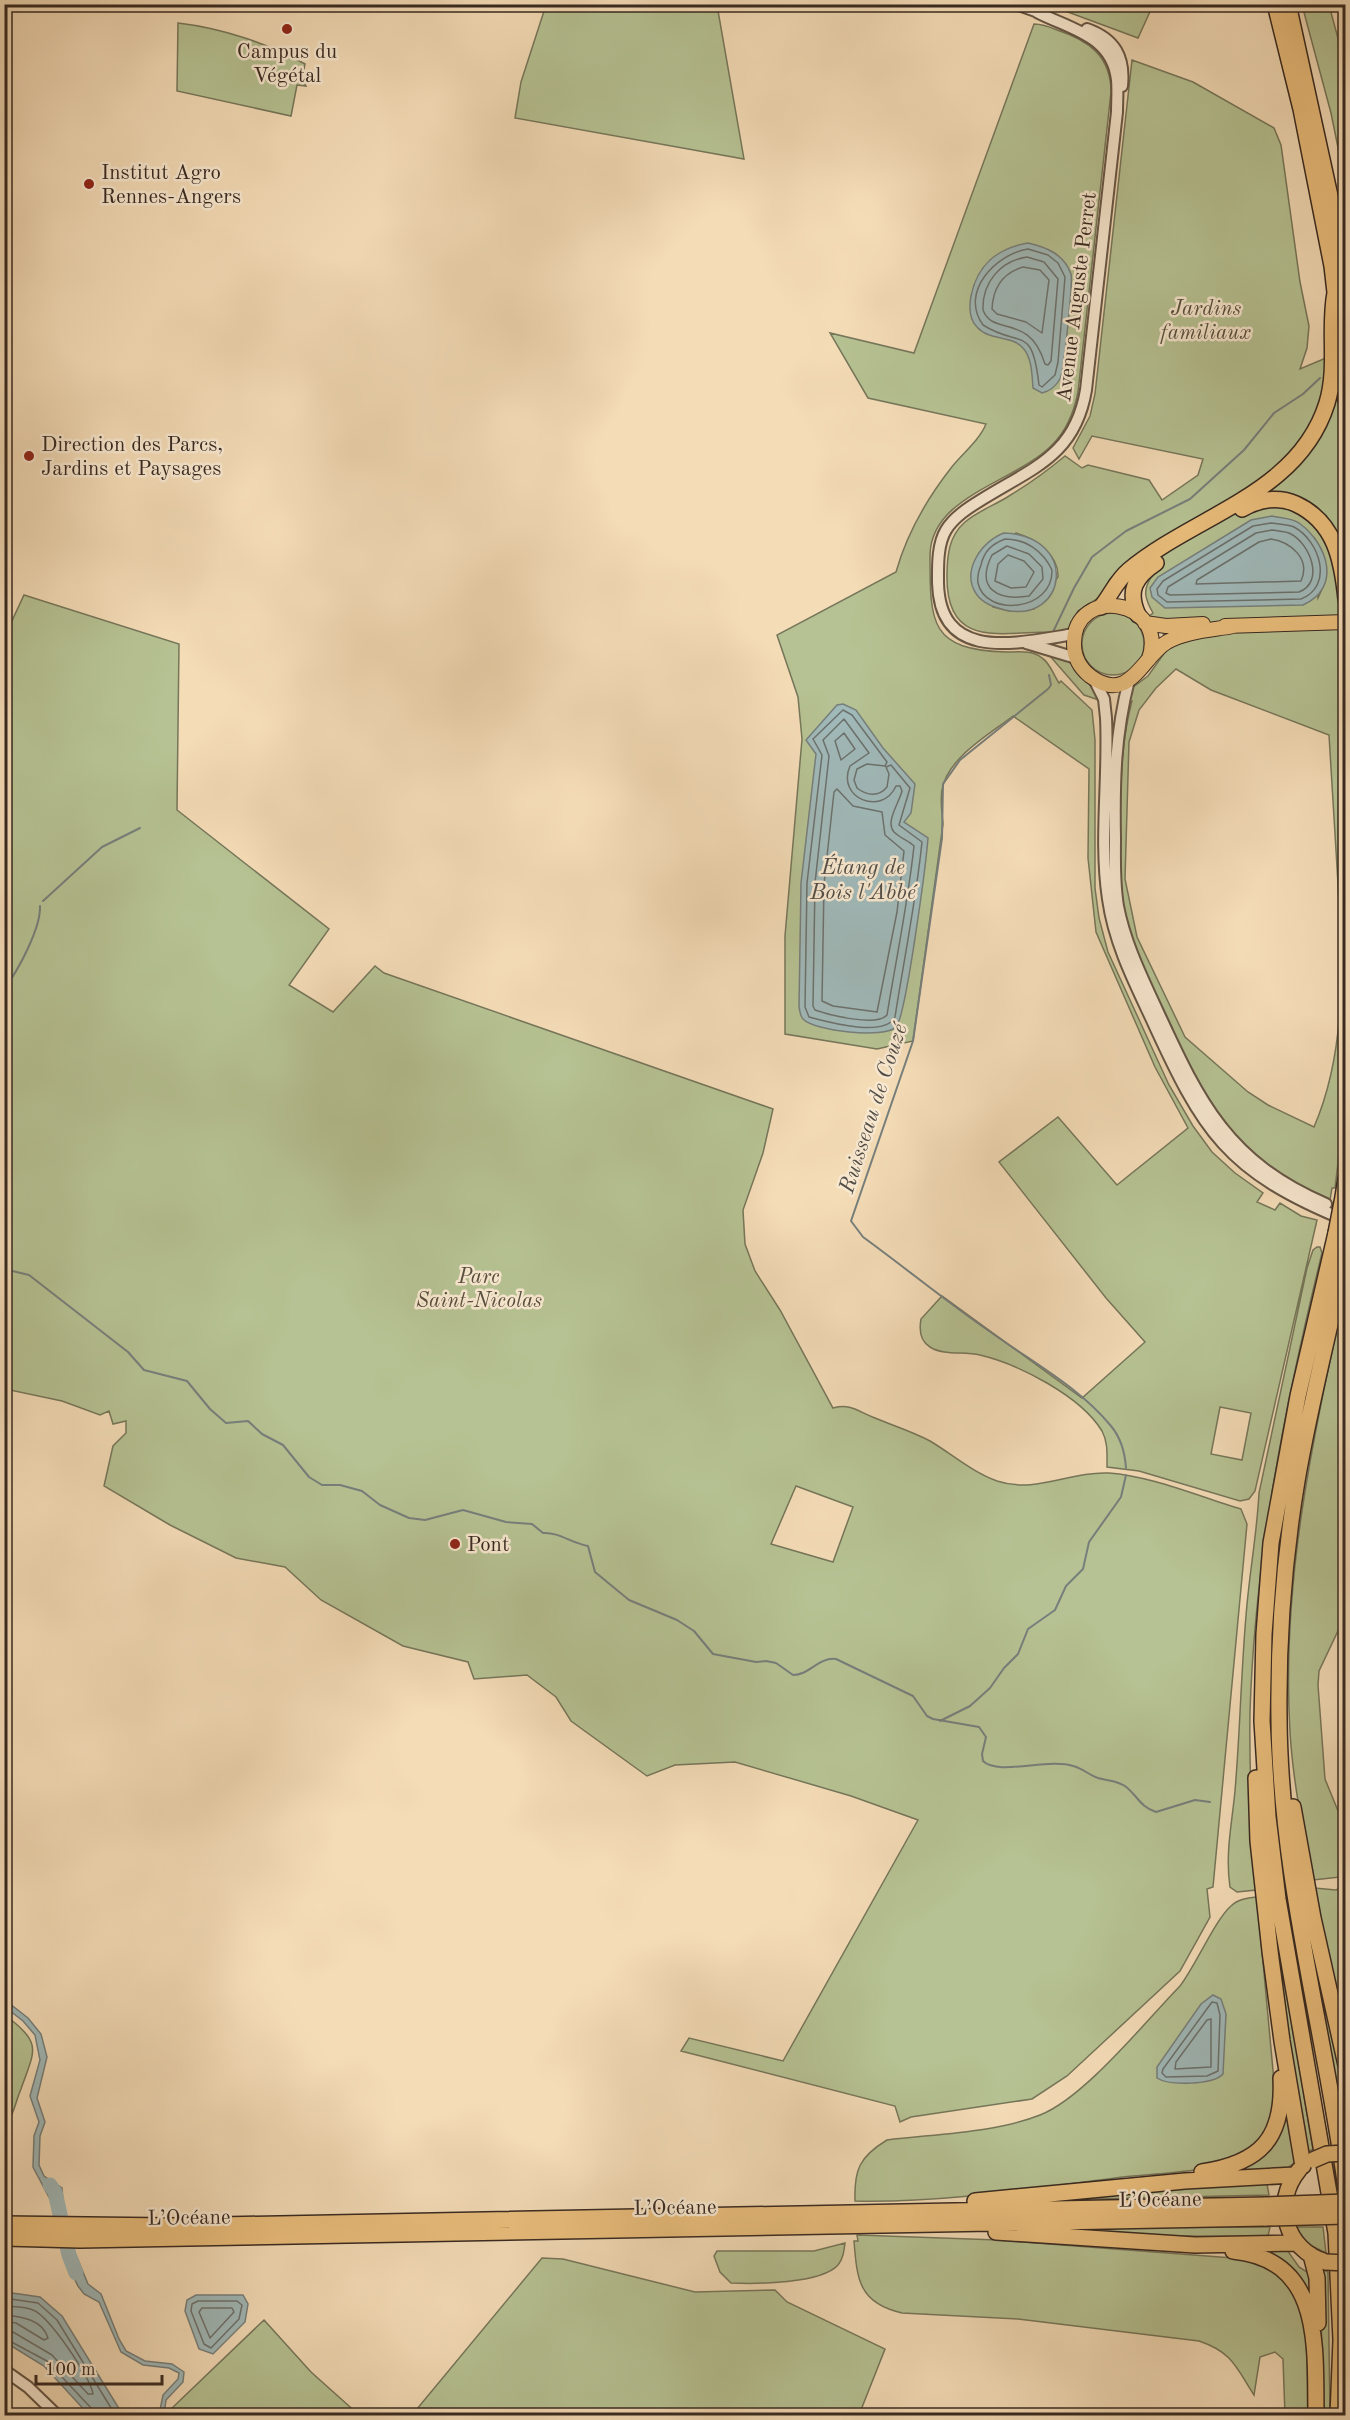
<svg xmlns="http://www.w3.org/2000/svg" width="1350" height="2420" viewBox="0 0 1350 2420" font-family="'Old Standard TT',serif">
<rect width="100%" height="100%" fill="#f4dcb7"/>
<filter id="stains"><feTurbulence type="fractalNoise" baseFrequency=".00333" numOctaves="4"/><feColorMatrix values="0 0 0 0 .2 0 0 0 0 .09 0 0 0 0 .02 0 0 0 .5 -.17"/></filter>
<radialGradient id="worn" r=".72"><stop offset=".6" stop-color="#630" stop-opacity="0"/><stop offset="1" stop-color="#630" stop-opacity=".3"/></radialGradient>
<path fill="#b6c293" stroke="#76765a" stroke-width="1.5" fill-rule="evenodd" d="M546 5H717L744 159 515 118 521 82Z
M1049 5H1153L1138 38Z
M1302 5H1329L1346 68 1345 182 1331 113Z
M178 23C221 28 267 43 305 64L302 79 306 86 297 85 291 116 177 91Z
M1034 24C1042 24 1050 27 1057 30 1088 40 1111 56 1111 92L1078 392C1074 412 1067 430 1053 444 1017 482 931 495 930 555 930 624 930 650 1007 652 1019 652 1032 650 1042 658 1050 663 1053 674 1059 683L1061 681 1092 710 1095 740V888L1099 918 1108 952 1169 1085 1193 1126 1212 1152 1235 1173 1263 1193 1257 1202 1275 1210 1280 1203 1301 1216 1317 1220 1255 1491 1249 1499 1240 1501 1139 1471 1107 1467C1107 1454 1108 1442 1102 1431 1081 1396 1018 1364 980 1355 964 1351 944 1356 930 1347 920 1341 919 1330 921 1319L942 1296 1082 1398 1145 1342 1106 1298 999 1162 1058 1117 1117 1185 1188 1128 1155 1067 1096 932 1088 858 1089 769 1013 716C990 734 947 758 942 790 940 801 942 813 943 824L913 1041 877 1049 785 1034V936L802 739 798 697 777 635 896 572C907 533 926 500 951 468 962 454 979 441 986 424L868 398 830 333 914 353ZM1220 1407 1251 1413 1242 1460 1211 1454Z
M1132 60 1193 82 1274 128 1281 145 1300 282 1309 326 1307 348 1300 369 1345 350 1346 1139 1341 1138 1335 1188H1332L1330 1200C1240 1161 1209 1109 1170 1023 1155 991 1136 958 1127 923 1119 890 1120 857 1120 823 1121 781 1121 742 1132 701L1128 700 1132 688 1148 676 1168 648 1159 621 1149 616 1153 613C1145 599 1142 590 1152 576L1125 564 1110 579 1100 597 1078 611 1068 630 1059 632C1007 630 946 653 947 576 947 555 949 536 965 522 978 511 995 505 1009 496 1029 484 1047 471 1065 456L1082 468 1088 465 1149 480 1162 500 1198 475 1203 459 1092 436 1079 459 1073 448 1090 416 1095 394ZM1016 533C1036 539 1059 555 1058 577L1034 609 1009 611 993 607ZM1314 537C1326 559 1330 575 1318 598ZM1176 669 1211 690 1329 735C1332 779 1334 823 1337 867 1342 953 1349 1046 1314 1127L1268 1105 1248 1092 1185 1037 1137 937 1125 879 1129 742 1139 710 1156 688Z
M24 595 179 644 177 810 329 929 289 985 333 1012 375 966 384 973 773 1109 763 1153 743 1210 745 1244 755 1271 780 1310 833 1408C852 1403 858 1412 875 1418 894 1426 913 1432 930 1441 952 1454 972 1472 997 1481 1036 1494 1070 1471 1109 1473 1151 1476 1200 1497 1241 1509L1247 1524 1213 1887 1207 1889 1210 1917 1180 1971 1067 2076 1032 2099 911 2117 900 2122 895 2106 681 2051 689 2038 783 2061 918 1820 851 1796 735 1762 675 1765 647 1776 571 1721 556 1697 527 1675 474 1679 468 1662 403 1646 321 1600 285 1567 236 1558 170 1525 104 1486 113 1446 126 1433V1421L113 1424 109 1411 100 1415 62 1401 5 1389 4 638ZM796 1486 853 1507 833 1562 771 1544Z
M1082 644a31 31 0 1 1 62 0a31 31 0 1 1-62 0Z
M1049 655 1071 661C1080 675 1094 685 1099 700L1084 695Z
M1317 1247H1320L1322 1253C1285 1404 1255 1556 1250 1712 1249 1771 1252 1831 1256 1890L1237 1892 1230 1887C1225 1854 1232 1823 1235 1791 1240 1733 1241 1674 1246 1616 1249 1575 1257 1534 1259 1493L1307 1268 1313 1250Z
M1345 1292V1616L1319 1671 1318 1685 1325 1779 1345 1828V1874L1340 1877 1313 1880C1303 1831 1293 1782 1290 1732 1281 1581 1313 1438 1345 1292Z
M1345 1884V2043L1315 1888 1336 1890Z
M1305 1895 1345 2084V2125L1310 1951Z
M1257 1897 1276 2103C1271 2124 1264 2144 1244 2155 1212 2173 1159 2173 1123 2177 1034 2188 945 2203 855 2201 854 2170 859 2157 887 2140 935 2134 995 2133 1040 2115 1084 2098 1145 2022 1180 1986 1196 1965 1215 1920 1231 1906 1238 1899 1248 1898 1257 1897Z
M1271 1900 1313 2149 1308 2152 1290 2072Z
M5 2015C43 2044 35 2049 21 2089 15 2103 14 2115 5 2127Z
M1288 2108 1296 2161C1278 2181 1252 2167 1229 2174Z
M1233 2183 1267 2184 1269 2195 1047 2200Z
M1168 2227H1270L1268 2236C1193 2238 1120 2235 1046 2229Z
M1295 2227H1323L1326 2253 1306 2243Z
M857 2235 998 2240 1246 2259C1260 2263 1282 2272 1290 2284 1312 2320 1306 2375 1308 2415H1285L1283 2359 1275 2352 1260 2357 1254 2395C1236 2367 1232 2352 1199 2341L1018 2319 902 2313C859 2303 857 2280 854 2241H858Z
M845 2243C844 2251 843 2259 838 2265 821 2284 755 2284 731 2283L720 2272 714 2256 717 2251H814Z
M1257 2249 1287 2250 1299 2267 1310 2274 1312 2300Z
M542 2258 563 2259 695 2292 775 2290 787 2302 885 2349 859 2415H412Z
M1321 2269 1328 2272 1330 2415H1322Z
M264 2320 311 2372 359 2415H171L172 2408Z"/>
<path fill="#a0b9b9" stroke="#767f7c" stroke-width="1.5" d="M1028 243C1046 247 1064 254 1071 274 1073 281 1064 372 1060 379 1056 386 1050 391 1042 393L1033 388C1032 375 1032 358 1023 348 1012 335 989 341 977 327 969 319 969 307 971 296 977 266 997 248 1028 243Z
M1272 516C1280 518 1292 518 1299 523 1328 544 1342 588 1303 605L1165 608 1152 597 1150 588 1158 577 1251 520Z
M1004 533C1080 536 1067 624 1005 610 994 607 984 604 977 595 960 571 982 541 1004 533Z
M843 704 856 710 883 748 915 784 911 813 904 822 928 838C926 863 906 1017 896 1027 884 1039 814 1031 803 1019 800 1016 800 1011 799 1007L801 883 816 754 806 740 837 705Z
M1213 1995 1221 1999 1226 2014 1223 2074C1213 2085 1169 2086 1157 2078V2067L1201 2004Z
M5 2000 28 2018 41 2034 47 2057 37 2098 45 2122 40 2136 39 2165 44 2176 62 2188 63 2201H51L33 2167 34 2136 39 2122 30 2096 40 2060 35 2035 23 2021 5 2007Z
M63 2255H76L88 2284 101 2294 119 2339 126 2351 145 2361 172 2364 184 2372 183 2382 166 2400 164 2415H159L163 2395 178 2379 179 2373 169 2368 143 2365 121 2352 99 2302 84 2294 78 2286Z
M5 2292 40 2297 62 2316 123 2415H89L44 2366 5 2342Z
M196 2295H243L248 2304 245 2322 213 2354 199 2349 185 2311 187 2300Z"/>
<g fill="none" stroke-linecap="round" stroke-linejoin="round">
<path stroke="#6c716d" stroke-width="1.5" d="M1028 249 1048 255 1058 263 1065 277 1058 362 1055 375 1042 387 1039 385C1032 323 1021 349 983 325 959 292 996 254 1028 249Z
M1027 257 1044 262 1058 279 1051 361 1048 365 1045 364C1029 312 993 337 983 310 982 283 1000 261 1027 257Z
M1023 267 1040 270 1049 280 1042 333 1026 322 997 314 992 309C993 288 1003 273 1023 267Z
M1271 523C1278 524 1288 524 1294 527 1320 541 1334 586 1301 599L1167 602 1158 595 1157 589 1163 581 1253 526Z
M1272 530C1277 531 1286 531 1291 534 1310 544 1325 582 1299 592L1170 595 1166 593 1168 587 1256 533Z
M1005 539C1026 539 1043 551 1052 570 1053 612 985 617 978 583 977 577 979 570 981 565 984 551 992 544 1005 539Z
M1271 539C1291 542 1311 559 1301 581L1196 584 1197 580 1259 542Z
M1007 546 1029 554 1042 567 1043 579 1029 596C998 601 975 589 992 555Z
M1008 555 1024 561 1034 572 1026 587 1011 588 995 581 998 564Z
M843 710 852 715 887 762 885 766 867 764 857 769 854 780 857 788C867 796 879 797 887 787L889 774 886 767 891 765 910 788 899 825 922 842C916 901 904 959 895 1017 884 1038 828 1022 809 1017L805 1007 807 883 822 755 813 739Z
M844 719 869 753 850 766C836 798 882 817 896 786H900L902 791C899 803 885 822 894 832 900 838 909 841 914 846 908 903 896 959 887 1015 877 1027 829 1015 815 1010L813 1006 815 883 829 756 823 740Z
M844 733 855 749 841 760 835 741Z
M837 789 853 806 882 812 885 835 904 851 897 912 877 1012 833 1006 822 1001 824 884 834 792Z
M1212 2002 1217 2003 1220 2015 1218 2071 1207 2076 1166 2077 1162 2073 1163 2069Z
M1211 2019V2067L1175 2069 1176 2062 1207 2020Z
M4 2298 38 2303 57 2320 116 2416
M198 2301H237L242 2305 239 2319 211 2348 204 2344 191 2311 192 2304Z
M4 2306C13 2307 24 2306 33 2310 49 2316 91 2378 93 2394H88L52 2355 13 2332 4 2330
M202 2308H232L234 2312 210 2338 199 2312Z
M4 2315C22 2317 42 2319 48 2338L44 2340 16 2323 4 2321
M4 2338 47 2361 92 2409 93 2416"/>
<path stroke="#767f7c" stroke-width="2" d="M1053 632 1074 588 1092 557 1126 531 1190 499 1244 450 1274 413 1303 394 1320 378
M1049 675 1051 685 1048 689 960 760 943 784 942 838 913 1041 851 1221 863 1237C907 1269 948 1303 992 1333 1032 1362 1079 1387 1111 1426 1121 1438 1125 1453 1126 1468
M43 901 102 847 140 828
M4 989C18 971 41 928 40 906
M4 1269 29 1275 128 1352 144 1370 187 1381 210 1409 226 1423 248 1421 262 1434 283 1445 309 1477 322 1485H340L362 1491 380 1505 409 1518 425 1520 463 1510 506 1522 532 1524 543 1533C559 1532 571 1543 588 1546L595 1572 629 1600 677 1620 694 1631 713 1654 756 1662 766 1661 776 1663 793 1675C810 1675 818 1657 836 1659L913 1696 927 1716 933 1719 979 1727 986 1737 982 1754 983 1761C998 1776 1048 1758 1073 1766 1082 1768 1089 1775 1098 1778 1108 1781 1116 1780 1125 1786 1138 1796 1139 1806 1156 1812L1195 1800 1210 1802
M940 1721 970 1706 990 1688 1004 1668 1018 1654 1028 1629 1055 1610 1066 1586 1083 1569 1089 1542 1121 1497 1126 1475"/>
<path stroke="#a0b9b9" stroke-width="15" d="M50 2185 55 2192 69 2255 76 2273"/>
<defs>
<path id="minor" d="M1016 4 1041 13
M1345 4 1346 7
M1037 12C1069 29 1112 35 1117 80 1118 91 1117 102 1117 112L1086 390C1075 456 1032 468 981 500 968 508 954 517 946 530 937 545 938 567 938 583 940 665 1021 642 1075 634
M1087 29C1115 39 1125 57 1122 86
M1026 643 1076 658
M1094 679 1104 699 1106 718C1109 778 1099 840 1108 899 1114 942 1133 980 1151 1018 1203 1132 1226 1171 1345 1220
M1129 680C1115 734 1114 782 1115 838 1115 860 1114 883 1118 906 1125 943 1142 977 1158 1012 1200 1103 1228 1162 1326 1204
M4 2370 28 2387 58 2416"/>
<path id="major" d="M1145 623 1166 626 1203 624
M1225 626 1346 622
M1149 659C1169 598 1073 585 1074 644 1074 657 1080 668 1090 676 1130 706 1143 655 1167 642 1186 631 1212 630 1234 626"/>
<path id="highway" d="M1275 4 1301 109 1332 266 1336 301
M1288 4 1346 269
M1342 355 1346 401
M1242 509C1259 499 1279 496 1296 504 1335 522 1342 560 1346 599
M1101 607C1111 595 1116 581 1129 570 1195 515 1299 494 1327 403 1338 366 1328 330 1335 293
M1138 615C1127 591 1135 577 1156 563
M1343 1197 1346 1178
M1336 1233 1298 1396 1271 1543 1264 1634 1262 1721 1268 1817 1278 1899 1336 2233 1341 2340 1338 2416
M1346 1252C1330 1329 1310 1404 1297 1481 1284 1559 1278 1639 1279 1718 1280 1878 1325 2031 1346 2189
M1256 1778 1258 1841 1270 1951 1282 2041 1303 2166
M1293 1807 1313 1918 1346 2065
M1299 2170C1272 2202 1285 2250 1326 2262
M1202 2172C1261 2163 1284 2138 1281 2078
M975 2201 1185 2181 1295 2175
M4 2224 170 2226 1266 2205
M996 2232 1195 2245 1296 2243
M4 2238 80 2240 1266 2218
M1233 2251C1323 2260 1315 2346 1316 2416
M1311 2255 1317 2278 1318 2323"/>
</defs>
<use href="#minor" stroke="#665646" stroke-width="14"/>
<use href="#major" stroke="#372921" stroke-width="16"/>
<use href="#highway" stroke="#372921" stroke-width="18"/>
<use href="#minor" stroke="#f8e8d0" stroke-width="10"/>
<use href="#major" stroke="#eabe7c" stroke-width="14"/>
<use href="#highway" stroke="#eabe7c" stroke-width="15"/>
<defs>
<path id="highway-bridge" d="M1336 1233 1343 1197
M1313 2160 1327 2154 1346 2153
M1266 2205 1346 2202
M1266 2218 1346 2216
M1326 2262 1346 2263"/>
</defs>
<use href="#highway-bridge" stroke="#372921" stroke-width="18" stroke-linecap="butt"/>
<use href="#highway-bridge" stroke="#eabe7c" stroke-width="15"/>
</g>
<g fill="#8f2418" stroke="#f8e8d0" stroke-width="2">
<circle cx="287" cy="29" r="6"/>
<circle cx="89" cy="184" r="6"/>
<circle cx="29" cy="456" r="6"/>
<circle cx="455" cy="1544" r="6"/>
</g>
<g text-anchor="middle" stroke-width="5" stroke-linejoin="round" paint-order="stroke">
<g font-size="21" fill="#372921" stroke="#f8e8d0" text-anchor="start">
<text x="287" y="58" text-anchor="middle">Campus du<tspan x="287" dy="24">Végétal</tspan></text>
<text x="101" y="179">Institut Agro<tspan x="101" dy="24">Rennes-Angers</tspan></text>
<text x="41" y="451">Direction des Parcs,<tspan x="41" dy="24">Jardins et Paysages</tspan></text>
<text x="467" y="1551">Pont</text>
</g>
<g font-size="21" fill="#372921" stroke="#f8e8d0">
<text transform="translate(1076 297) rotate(-83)" y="7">Avenue Auguste Perret</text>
<text transform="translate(1160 2199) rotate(-1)" y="7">L’Océane</text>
<text transform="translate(675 2207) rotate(-1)" y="7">L’Océane</text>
<text transform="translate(189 2217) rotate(-1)" y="7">L’Océane</text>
</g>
<g font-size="21" font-style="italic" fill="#574f3e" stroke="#f8e8d0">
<text x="1206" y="315">Jardins<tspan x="1206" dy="24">familiaux</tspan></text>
<text x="479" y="1283">Parc<tspan x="479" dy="24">Saint-Nicolas</tspan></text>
</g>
<g font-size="22" font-style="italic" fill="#514d47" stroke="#f8e8d0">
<text x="863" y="874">Étang de<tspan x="863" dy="25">Bois l'Abbé</tspan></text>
<text transform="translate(872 1108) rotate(-72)" y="8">Ruisseau de Couzé</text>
</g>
</g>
<rect width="1350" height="2420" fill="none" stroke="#f4dcb7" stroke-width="24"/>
<rect x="6" y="6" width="1338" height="2408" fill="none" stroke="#372921" stroke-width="3"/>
<rect x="12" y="12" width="1326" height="2396" fill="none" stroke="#372921" stroke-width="1.5"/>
<path d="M36 2375v9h126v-9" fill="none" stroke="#372921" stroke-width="3"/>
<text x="45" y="2375" font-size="18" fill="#372921" stroke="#f8e8d0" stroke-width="4.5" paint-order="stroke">100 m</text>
<rect width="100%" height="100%" filter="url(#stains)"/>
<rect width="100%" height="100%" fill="url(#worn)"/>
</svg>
